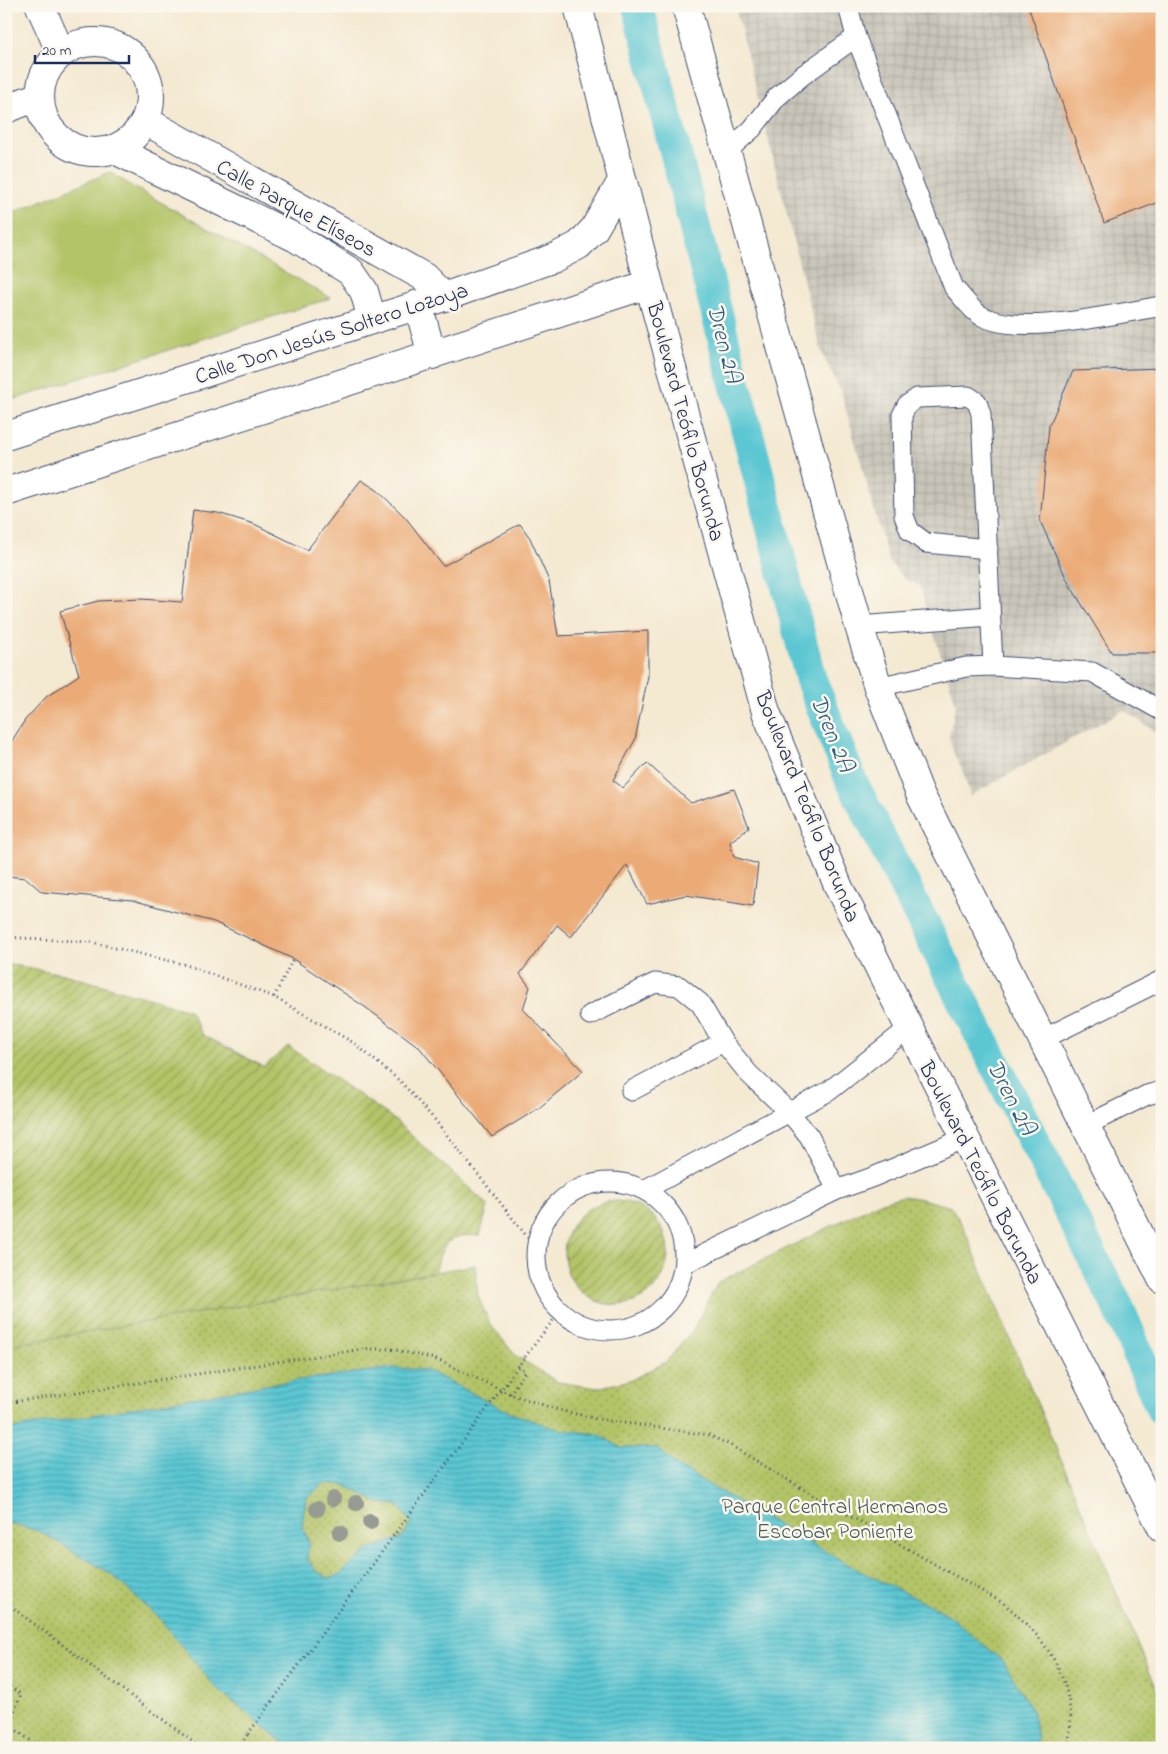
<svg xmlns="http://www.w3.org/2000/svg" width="1168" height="1754" viewBox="0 0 1168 1754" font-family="'Indie Flower',sans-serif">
<defs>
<pattern id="industrial-grid" width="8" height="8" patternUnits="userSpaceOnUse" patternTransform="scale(1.25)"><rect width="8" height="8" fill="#c8c4b8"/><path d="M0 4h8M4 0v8" fill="none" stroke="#aba9a1"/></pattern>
<pattern id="park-dots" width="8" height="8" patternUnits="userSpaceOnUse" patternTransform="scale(1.25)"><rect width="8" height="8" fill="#b3c467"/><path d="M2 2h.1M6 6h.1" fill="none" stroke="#91a058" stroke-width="1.8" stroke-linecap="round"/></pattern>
<pattern id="garden-furrows" width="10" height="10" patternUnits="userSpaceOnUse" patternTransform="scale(1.25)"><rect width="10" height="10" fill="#b3c467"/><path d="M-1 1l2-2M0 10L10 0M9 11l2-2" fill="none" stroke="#91a058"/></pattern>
<pattern id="water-rules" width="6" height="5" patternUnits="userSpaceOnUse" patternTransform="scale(1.25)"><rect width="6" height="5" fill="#5bc7d3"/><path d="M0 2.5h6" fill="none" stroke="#4aa2ae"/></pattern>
</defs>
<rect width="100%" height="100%" fill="#fbf7ec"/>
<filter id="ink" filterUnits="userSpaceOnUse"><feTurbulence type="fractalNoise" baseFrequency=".02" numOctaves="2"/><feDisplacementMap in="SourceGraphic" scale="10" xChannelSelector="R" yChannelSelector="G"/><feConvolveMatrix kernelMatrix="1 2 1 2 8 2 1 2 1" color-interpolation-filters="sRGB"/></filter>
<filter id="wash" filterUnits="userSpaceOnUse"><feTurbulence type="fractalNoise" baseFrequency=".0096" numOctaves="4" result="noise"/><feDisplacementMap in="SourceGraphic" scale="20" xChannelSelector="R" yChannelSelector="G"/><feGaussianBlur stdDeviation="1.12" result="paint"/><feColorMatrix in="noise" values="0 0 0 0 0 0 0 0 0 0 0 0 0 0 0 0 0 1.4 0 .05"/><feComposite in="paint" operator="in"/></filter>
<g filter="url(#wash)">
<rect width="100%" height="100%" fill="#f4e9d1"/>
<path fill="url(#industrial-grid)" d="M735 6H1162V736L1124 710 970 796 964 774 952 749 949 736 956 704 919 585 906 580 889 562 841 392 821 351Z"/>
<path fill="#b3c467" stroke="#677a62" d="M110 172 130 185 331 298 6 402V216Z"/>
<path fill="url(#park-dots)" stroke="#677a62" d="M903 1196 922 1199 951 1207 963 1226 1162 1701V1748H6V1346L475 1265 478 1296 490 1324 516 1356 558 1382 597 1388 631 1380 666 1362 693 1330 718 1282 878 1203Z"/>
<path fill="url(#garden-furrows)" stroke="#677a62" d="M6 964 64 974 189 1010 203 1035 264 1067 288 1046 391 1117 488 1205 480 1236C449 1233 441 1243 436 1272L6 1346Z
M564 1253a52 52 0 1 1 104 0a52 52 0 1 1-104 0Z"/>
<path fill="url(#water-rules)" stroke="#3b7b98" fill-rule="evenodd" d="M393 1368 426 1370 513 1414 557 1429 597 1434 622 1448H657L676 1465 728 1496 858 1570 946 1613 1004 1662 1033 1713 1038 1748H290L216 1688 159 1618 111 1574 41 1532 6 1522V1430L285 1382ZM324 1483 344 1485 378 1503 398 1505 411 1523 403 1537 368 1550 340 1574 328 1578 315 1570 307 1558 309 1542 302 1526 306 1499Z"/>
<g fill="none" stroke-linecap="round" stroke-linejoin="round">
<path stroke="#5bc7d3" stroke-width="32" d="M638 6 811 680 851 780 1118 1307 1162 1410"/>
</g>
<g id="blocks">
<path fill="#ebaa76" d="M1028 6H1162V201L1104 223Z
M1162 368V653H1112L1068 582 1040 521 1049 426 1073 371Z
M361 480 377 490 406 518 443 566 520 524 530 538 549 581 558 636 648 631V676L635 740 613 780 623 788 647 763 691 803 734 789 749 827 730 842 734 857 758 864 753 906 686 895 647 904 627 865 571 937 557 925 520 974 530 987 523 1009 583 1071 539 1108 492 1137 419 1047 365 1007 293 959 214 922 132 900 42 892 26 878 6 876 8 747 25 720 46 697 79 675 60 611 98 601 141 599 182 602 193 510 218 513 254 524 307 550Z"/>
</g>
</g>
<g filter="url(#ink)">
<use href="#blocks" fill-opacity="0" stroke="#3c4b6f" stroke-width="1"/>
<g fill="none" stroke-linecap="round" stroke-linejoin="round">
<defs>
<path id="lane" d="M848 6 856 37 954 288C962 296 971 310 980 315 1019 338 1117 313 1162 306
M725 153 752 129 777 97 803 75 856 37
M988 549 926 543 910 531 904 516 902 415 907 405 917 398 968 396 977 402 981 414 993 666 1092 672 1162 711
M859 626 990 616
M878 687 966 667 993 666
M590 1015 655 983 679 986 700 1003 723 1042 749 1074 789 1112 809 1136 837 1190
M1041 1040 1162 980
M631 1091 723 1042
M1085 1126 1147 1095 1162 1091
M536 1256a74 74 0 1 1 148 0a74 74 0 1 1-148 0Z
M644 1190 829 1091 909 1028
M684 1264 837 1190 873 1177 965 1138"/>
<path id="street" d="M40 6 61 53
M40 97a55 55 0 1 1 110 0a55 55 0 1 1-110 0Z
M6 109 39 96
M146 121 424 277 444 297
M115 150 296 238 351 272 364 291 372 319"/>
<path id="secondary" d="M578 6 649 284 766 712 839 888 1162 1528
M686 6 859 626 878 687 920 794 1162 1279
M418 304 432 355
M6 436 444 297 554 258 579 245 594 229 622 181
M6 492 649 284"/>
</defs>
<use href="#lane" stroke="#3c4b6f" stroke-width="21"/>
<use href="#street" stroke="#3c4b6f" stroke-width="30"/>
<use href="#secondary" stroke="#3c4b6f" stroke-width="30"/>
<path stroke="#3c4b6f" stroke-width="3" stroke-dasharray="1 4" stroke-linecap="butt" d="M6 937 91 942 186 965 274 997 354 1043 401 1082 435 1120 536 1248
M274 997 293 959
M525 1357 560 1311
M510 1394 525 1371 518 1366
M6 1403 363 1349H391L435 1359 510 1394 559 1410 598 1419 709 1435 730 1445 813 1495 1003 1603C1038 1632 1064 1662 1070 1709 1072 1721 1069 1735 1068 1748
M6 1603 201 1748
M6 1684 21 1694 9 1725
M6 1729 9 1725 41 1748
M238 1748 248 1734"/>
<use href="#lane" stroke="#fff" stroke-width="19"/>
<use href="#street" stroke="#fff" stroke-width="28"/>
<use href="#secondary" stroke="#fff" stroke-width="28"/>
<path stroke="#3c4b6f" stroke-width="3" stroke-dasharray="1 4" stroke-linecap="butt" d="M248 1734 525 1357"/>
</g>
<g fill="#969b93">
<circle cx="333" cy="1499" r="8"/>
<circle cx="356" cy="1503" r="8"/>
<circle cx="317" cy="1509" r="8"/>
<circle cx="370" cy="1522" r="8"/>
<circle cx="340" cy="1533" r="8"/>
</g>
</g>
<g text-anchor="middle" stroke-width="5" stroke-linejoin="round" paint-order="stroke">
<g font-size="22" fill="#1b2f5e" stroke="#fbf7ec">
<text transform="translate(297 207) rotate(29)" y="8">Calle Parque Elíseos</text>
<text transform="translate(331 332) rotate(-18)" y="8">Calle Don Jesús Soltero Lozoya</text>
<text transform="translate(687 421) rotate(75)" y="8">Boulevard Teófilo Borunda</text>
<text transform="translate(809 806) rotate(68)" y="8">Boulevard Teófilo Borunda</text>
<text transform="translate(982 1172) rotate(63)" y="8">Boulevard Teófilo Borunda</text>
</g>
<g font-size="22" fill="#495c61" stroke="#fbf7ec">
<text x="835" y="1513">Parque Central Hermanos<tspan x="835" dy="25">Escobar Poniente</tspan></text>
</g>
<g font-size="24" font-style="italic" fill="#2e5d81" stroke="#fbf7ec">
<text transform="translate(725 343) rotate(76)" y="8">Dren 2A</text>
<text transform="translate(833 733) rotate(68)" y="8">Dren 2A</text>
<text transform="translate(1012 1097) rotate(63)" y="8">Dren 2A</text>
</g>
</g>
<rect width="1168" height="1754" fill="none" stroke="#fbf7ec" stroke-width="25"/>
<path d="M35 55v8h94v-8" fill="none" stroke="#1b2f5e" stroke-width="2.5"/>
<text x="42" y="55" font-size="15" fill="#1b2f5e" stroke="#fbf7ec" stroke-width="4" paint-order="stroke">20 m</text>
</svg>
